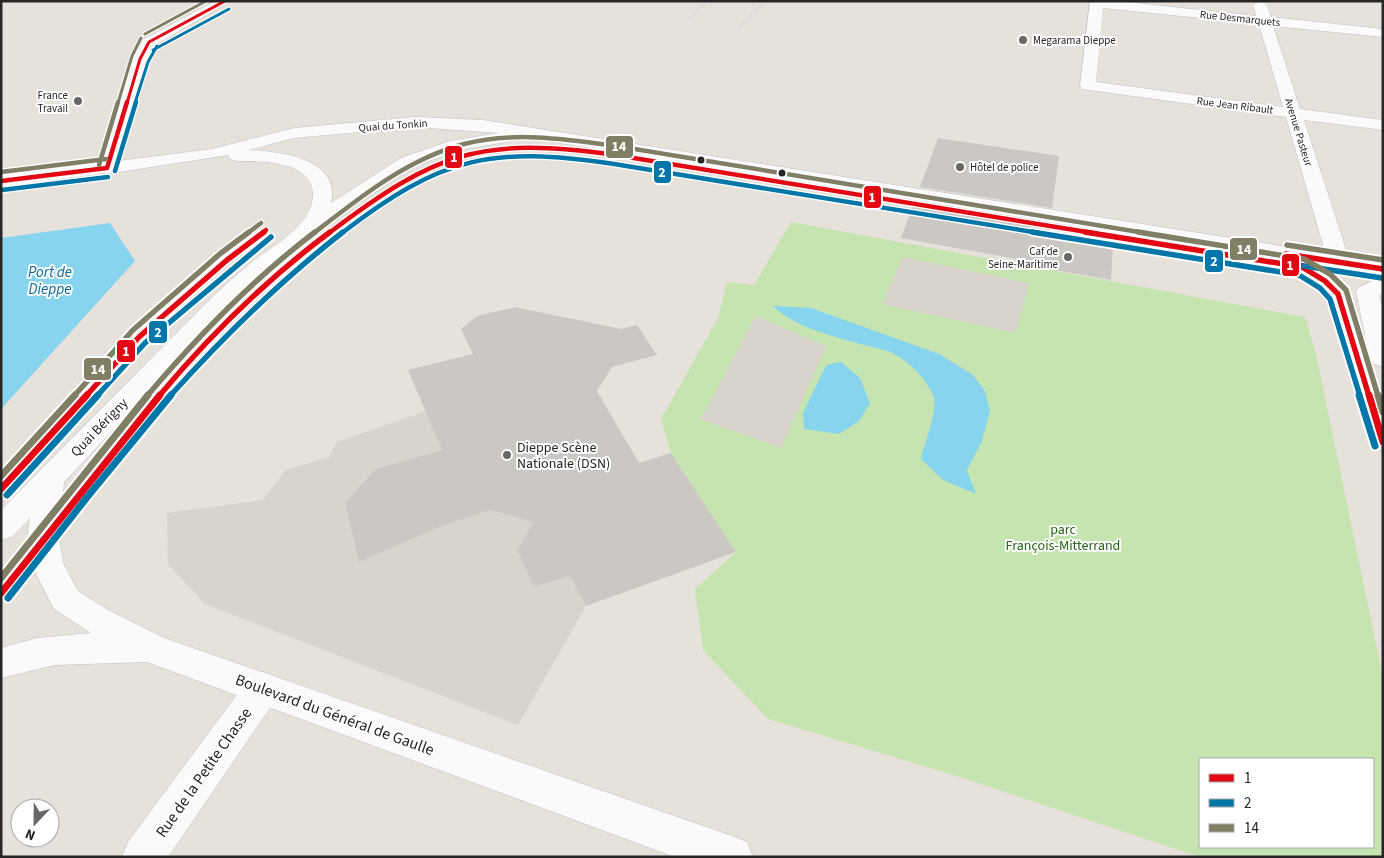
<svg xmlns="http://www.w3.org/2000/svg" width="1384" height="858" viewBox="0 0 1384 858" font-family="'Source Sans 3',sans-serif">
<rect width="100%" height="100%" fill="#e6e1db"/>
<path fill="#c6e4b0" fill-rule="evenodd" d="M791 222 1305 317 1316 354 1383 678V857H1200L957 776 768 719 703 650 695 589 736 552 671 453 661 419 718 318 727 282 754 285ZM1200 759H1373V847H1200Z"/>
<path fill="#d8d3cc" d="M903 257 1029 283 1016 333 882 304Z
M756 316 826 346 781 448 701 419Z
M426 411 448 448 375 469 345 503 359 562 442 526 491 510 533 522 517 551 534 587 570 576 586 606 518 725 205 604 168 564 167 513 263 500 286 470 329 457 337 442Z"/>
<path fill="#87d4ef" d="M110 223 135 261 1 409V238Z
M773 306 811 308 939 354 973 375 985 391 990 411 982 441 967 470 976 494 943 480 921 459C924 443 937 414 934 399 930 382 910 362 894 354 887 350 876 348 868 346 837 337 797 329 773 306Z
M841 362 860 378 870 403 859 421 839 434 804 429 803 413 826 365Z"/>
<path fill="#cbc7c2" d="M938 138 1059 156 1052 208 920 187Z
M914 202 1050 224 1049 235 1113 246 1111 280 1021 264 1022 260 901 238Z
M515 307 621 329 637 325 657 355 612 367 597 391 639 463 671 453 736 552 586 606 570 576 534 587 517 551 533 522 491 510 442 526 359 562 345 503 375 469 442 450 408 370 473 354 461 329 477 316Z"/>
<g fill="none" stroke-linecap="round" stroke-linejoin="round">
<defs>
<path id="minor" d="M1090 1H1118L1256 16 1253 5 1261 1 1267 5 1271 17 1383 29V37L1273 26 1300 109 1383 120V130L1304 120 1350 262 1347 267 1339 269 1331 267 1328 262 1286 117 1082 89 1080 86ZM1103 8 1259 24 1283 107 1096 82Z
M107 162 114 164 116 168 114 172 1 187V175Z
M263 672 276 677 281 688 276 699 168 857H122L128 842 250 677Z"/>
<path id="tertiary" d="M1383 276V293L1379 295 1383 309V367L1374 364 1370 359 1356 292 1359 287Z"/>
<path id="secondary" d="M215 1H231L155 45 148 59 118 161 212 149 294 128 415 117 483 120 1383 262V276L504 134 509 138 506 142 460 150 415 166 319 229 258 280 192 346 64 482 59 540 64 565 78 591 110 611 164 638 732 836 747 842 753 857H675L147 662 55 665 1 678V648L37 638 91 633 54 609 32 566 27 540 30 518 12 537 1 540V510C51 460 101 409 151 359 184 326 216 291 252 262 274 245 313 225 313 194 312 160 260 161 237 161L230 159 228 155 107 174 100 172 98 168 132 59 144 39ZM415 127 499 133 450 141 401 158 331 203C341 158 280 152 249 150L294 138Z"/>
</defs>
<use href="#minor" stroke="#c2c1c2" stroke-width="1"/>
<use href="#tertiary" stroke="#c2c1c2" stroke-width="1"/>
<use href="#secondary" stroke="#c2c1c2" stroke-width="1"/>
<use href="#minor" fill="#fbfafa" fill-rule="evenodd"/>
<use href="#tertiary" fill="#fbfafa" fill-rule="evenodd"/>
<use href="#secondary" fill="#fbfafa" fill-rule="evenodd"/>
<path stroke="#dcdbdd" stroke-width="2" d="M687 21 707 1
M740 27 765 1"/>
<defs>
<path id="bus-1-far3" d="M149 42 225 1
M127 103 140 59 149 42"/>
<path id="bus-1-far2" d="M107 168 127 102
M1 181 107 168
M262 233 266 230
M329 233C436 152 480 136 615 155L1093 233"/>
<path id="bus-1-far1" d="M1085 232 1302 267 1325 281 1338 294 1369 396
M1286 254 1383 269
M86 396 139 337 227 260 264 232
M159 396C210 335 267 279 330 232"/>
<path id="bus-1" d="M1369 395 1383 442
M1 489 87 395
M1 593 160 395"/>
<path id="bus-2-far3" d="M153 50 229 9
M135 103 148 62 157 46"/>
<path id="bus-2-far2" d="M115 171 136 102
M2 190 108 177
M342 233C442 156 491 146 614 164L1039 233"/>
<path id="bus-2-far1" d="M1032 232 1299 275 1320 288 1330 299 1360 396
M1285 263 1382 278
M97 396 145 343 271 237
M170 396C224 336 280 281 343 232"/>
<path id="bus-2" d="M1359 395 1375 446
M7 495 98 395
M8 598 88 496 171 395"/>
<path id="bus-3-far3" d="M145 34 206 1
M118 103 132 56 141 38"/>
<path id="bus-3-far2" d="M99 165 118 102
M1 172 106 159
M248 233 261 223
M314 233C359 198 407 159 464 144 514 131 566 139 616 146L1145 233"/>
<path id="bus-3-far1" d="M1138 232 1304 259 1330 274 1346 290 1378 396
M1287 245 1383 260
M74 396 133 330 221 253 249 232
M147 396C198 336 253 279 315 232"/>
<path id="bus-3" d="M1378 395 1383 412
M1 476 75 395
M1 578 148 395"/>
</defs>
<use href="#bus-1-far3" stroke="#fff" stroke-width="5"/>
<use href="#bus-1-far2" stroke="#fff" stroke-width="7"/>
<use href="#bus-1-far1" stroke="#fff" stroke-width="9"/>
<use href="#bus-1" stroke="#fff" stroke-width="11"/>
<use href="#bus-2-far3" stroke="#fff" stroke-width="5"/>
<use href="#bus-2-far2" stroke="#fff" stroke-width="7"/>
<use href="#bus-2-far1" stroke="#fff" stroke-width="9"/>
<use href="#bus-2" stroke="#fff" stroke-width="11"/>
<use href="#bus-3-far3" stroke="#fff" stroke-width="5"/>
<use href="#bus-3-far2" stroke="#fff" stroke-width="7"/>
<use href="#bus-3-far1" stroke="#fff" stroke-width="9"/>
<use href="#bus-3" stroke="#fff" stroke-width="11"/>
<use href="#bus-1-far3" stroke="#e30613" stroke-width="3"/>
<use href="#bus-1-far2" stroke="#e30613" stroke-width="4.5"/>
<use href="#bus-1-far1" stroke="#e30613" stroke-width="5.5"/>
<use href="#bus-1" stroke="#e30613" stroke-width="7"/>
<use href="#bus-2-far3" stroke="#0077a8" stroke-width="3"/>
<use href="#bus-2-far2" stroke="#0077a8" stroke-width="4.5"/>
<use href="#bus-2-far1" stroke="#0077a8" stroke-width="5.5"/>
<use href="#bus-2" stroke="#0077a8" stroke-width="7"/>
<use href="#bus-3-far3" stroke="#807f65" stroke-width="3"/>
<use href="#bus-3-far2" stroke="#807f65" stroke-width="4.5"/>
<use href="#bus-3-far1" stroke="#807f65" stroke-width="5.5"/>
<use href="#bus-3" stroke="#807f65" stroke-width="7"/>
</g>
<g fill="#696765" stroke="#fff" stroke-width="2">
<circle cx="1023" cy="40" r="5"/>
<circle cx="78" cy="101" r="5"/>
<circle cx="960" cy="167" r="5"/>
<circle cx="1068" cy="257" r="5"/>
<circle cx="507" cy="455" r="5"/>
</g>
<g fill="#262626" stroke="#fff" stroke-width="2">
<circle cx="701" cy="160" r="4.5"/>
<circle cx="782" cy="173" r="4.5"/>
</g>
<g text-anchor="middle" stroke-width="4" stroke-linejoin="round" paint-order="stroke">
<g font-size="11" fill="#262626" stroke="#fff">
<text transform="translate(1240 18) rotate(6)" y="4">Rue Desmarquets</text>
<text transform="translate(1235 105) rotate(7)" y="4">Rue Jean Ribault</text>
<text transform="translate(393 125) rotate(-4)" y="4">Quai du Tonkin</text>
<text transform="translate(1299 132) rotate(73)" y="4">Avenue Pasteur</text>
</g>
<g font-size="11" fill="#262626" stroke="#fff" text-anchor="start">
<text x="1033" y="44">Megarama Dieppe</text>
<text x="68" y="99" text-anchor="end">France<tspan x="68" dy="13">Travail</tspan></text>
<text x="970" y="171">Hôtel de police</text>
<text x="1058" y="255" text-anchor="end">Caf de<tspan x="1058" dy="13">Seine-Maritime</tspan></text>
</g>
<g font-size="14" fill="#262626" stroke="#fff">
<text transform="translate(99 427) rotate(-46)" y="5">Quai Bérigny</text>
</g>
<g font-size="14" fill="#262626" stroke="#fff" text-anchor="start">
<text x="517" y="452">Dieppe Scène<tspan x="517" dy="16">Nationale (DSN)</tspan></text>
</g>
<g font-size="14" fill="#246713" stroke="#fff">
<text x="1063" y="534">parc<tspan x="1063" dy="16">François-Mitterrand</tspan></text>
</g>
<g font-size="15" font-style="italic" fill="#02689f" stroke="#fff">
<text x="50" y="277">Port de<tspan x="50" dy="17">Dieppe</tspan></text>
</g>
<g font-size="16" fill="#262626" stroke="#fff">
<text transform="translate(335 714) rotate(20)" y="6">Boulevard du Général de Gaulle</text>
<text transform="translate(203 772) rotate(-55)" y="6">Rue de la Petite Chasse</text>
</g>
</g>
<g stroke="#fff" stroke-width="2">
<rect x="605" y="135" width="29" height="24" rx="5" fill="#807f65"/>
<rect x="444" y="145" width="19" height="24" rx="5" fill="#e30613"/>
<rect x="653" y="160" width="19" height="24" rx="5" fill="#0077a8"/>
<rect x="863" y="185" width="19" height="24" rx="5" fill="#e30613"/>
<rect x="1229" y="237" width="29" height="24" rx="5" fill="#807f65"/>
<rect x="1204" y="249" width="20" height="24" rx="5" fill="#0077a8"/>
<rect x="1281" y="253" width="19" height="24" rx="5" fill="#e30613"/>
<rect x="148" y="320" width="20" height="24" rx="5" fill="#0077a8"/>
<rect x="116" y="339" width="20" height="24" rx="5" fill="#e30613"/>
<rect x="83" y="357" width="29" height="24" rx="5" fill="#807f65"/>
</g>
<g font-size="14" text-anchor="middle" font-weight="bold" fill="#fff">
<text x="619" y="151">14</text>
<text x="454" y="162">1</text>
<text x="662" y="177">2</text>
<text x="872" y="202">1</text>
<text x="1244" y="254">14</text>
<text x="1214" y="266">2</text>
<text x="1290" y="270">1</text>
<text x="158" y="337">2</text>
<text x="126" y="356">1</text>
<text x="98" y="374">14</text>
</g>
<rect width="1384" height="858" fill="none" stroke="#262626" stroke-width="5"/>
<rect x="1199" y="758" width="175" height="90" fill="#ffffff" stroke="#a8a8a8"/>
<rect x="1209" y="774" width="25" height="8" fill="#e30613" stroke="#a8a8a8"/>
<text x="1244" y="783" font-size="15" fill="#262626">1</text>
<rect x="1209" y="799" width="25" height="8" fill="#0077a8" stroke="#a8a8a8"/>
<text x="1244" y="808" font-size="15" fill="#262626">2</text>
<rect x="1209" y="824" width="25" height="8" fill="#807f65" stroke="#a8a8a8"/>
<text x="1244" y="833" font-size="15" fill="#262626">14</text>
<g transform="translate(35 823) rotate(202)"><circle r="24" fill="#ffffff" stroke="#a8a8a8"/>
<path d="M0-4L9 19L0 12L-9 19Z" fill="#696765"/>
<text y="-8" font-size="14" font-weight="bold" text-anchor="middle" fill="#262626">N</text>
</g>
</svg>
